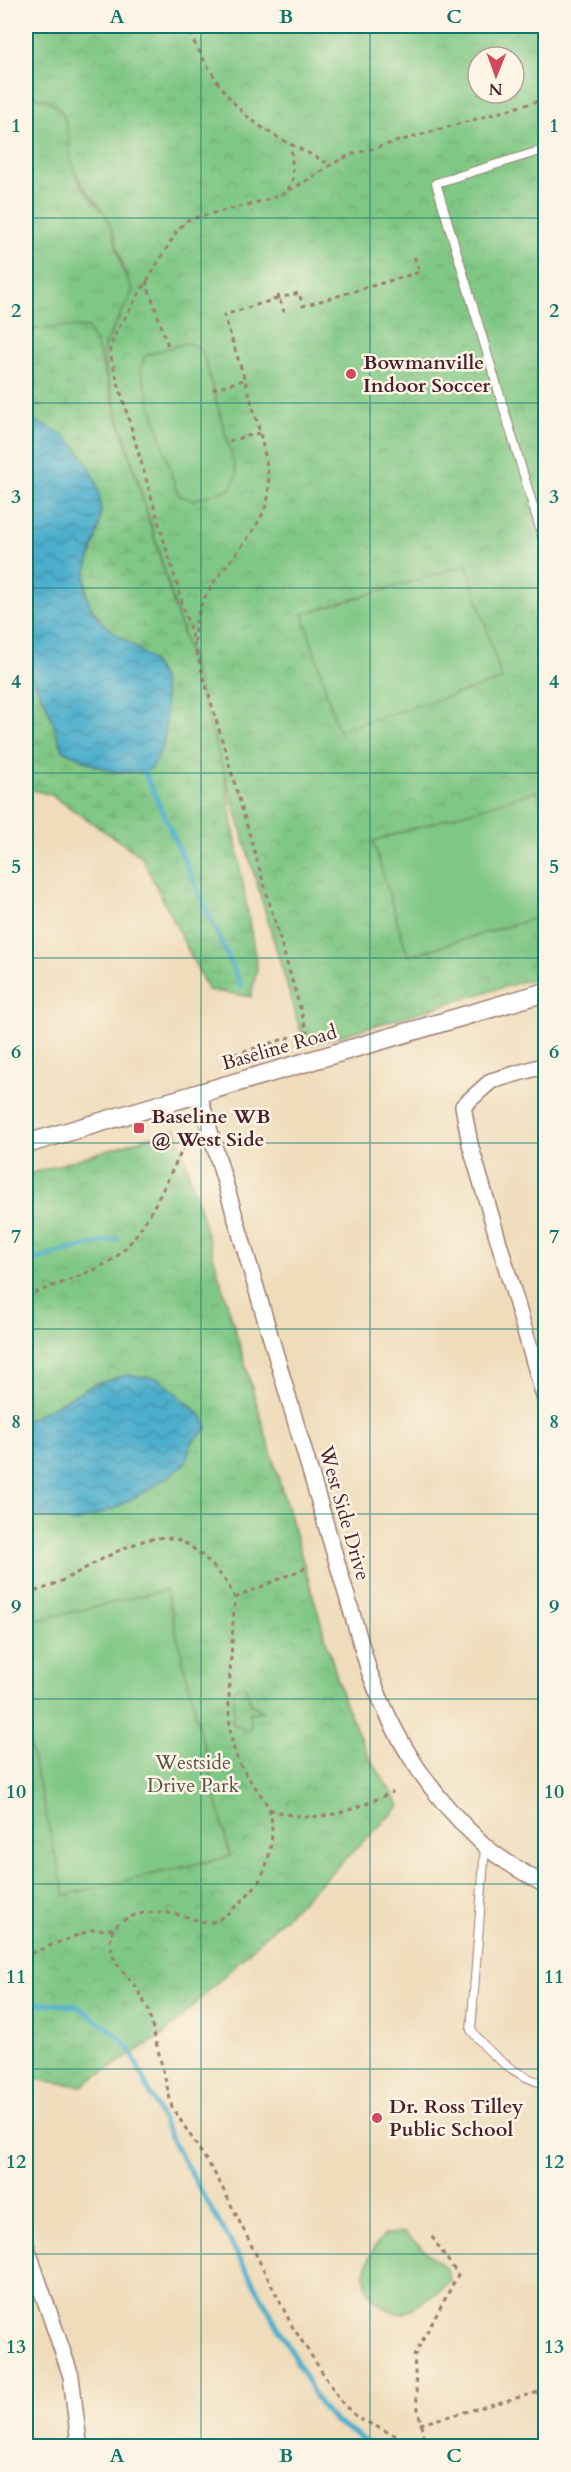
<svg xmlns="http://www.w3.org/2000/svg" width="571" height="2472" viewBox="0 0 571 2472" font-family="Cardo,serif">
<defs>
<pattern id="grass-tufts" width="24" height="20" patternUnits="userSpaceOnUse" patternTransform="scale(1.5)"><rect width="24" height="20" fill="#7fc784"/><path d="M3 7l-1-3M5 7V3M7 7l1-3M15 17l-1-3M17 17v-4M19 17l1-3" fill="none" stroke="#6faa72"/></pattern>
<pattern id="wetland-marsh" width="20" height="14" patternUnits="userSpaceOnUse" patternTransform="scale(1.5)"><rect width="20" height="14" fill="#7fc784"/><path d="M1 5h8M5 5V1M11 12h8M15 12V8" fill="none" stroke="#6faa72"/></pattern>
<pattern id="park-crowns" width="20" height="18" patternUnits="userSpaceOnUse" patternTransform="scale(1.5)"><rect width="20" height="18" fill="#7fc784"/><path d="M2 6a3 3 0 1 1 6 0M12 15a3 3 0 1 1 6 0" fill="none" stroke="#6faa72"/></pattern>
<pattern id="garden-dots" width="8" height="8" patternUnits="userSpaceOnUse" patternTransform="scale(1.5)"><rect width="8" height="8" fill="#7fc784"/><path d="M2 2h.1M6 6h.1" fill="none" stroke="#6faa72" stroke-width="1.8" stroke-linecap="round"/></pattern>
<pattern id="water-waves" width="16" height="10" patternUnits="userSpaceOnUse" patternTransform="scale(1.5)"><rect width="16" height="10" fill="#4caecc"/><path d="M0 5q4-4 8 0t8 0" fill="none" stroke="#418da6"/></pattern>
</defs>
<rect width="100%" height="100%" fill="#fcf5e5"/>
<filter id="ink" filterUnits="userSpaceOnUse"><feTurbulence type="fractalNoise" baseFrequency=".0167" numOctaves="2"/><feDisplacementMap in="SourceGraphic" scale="12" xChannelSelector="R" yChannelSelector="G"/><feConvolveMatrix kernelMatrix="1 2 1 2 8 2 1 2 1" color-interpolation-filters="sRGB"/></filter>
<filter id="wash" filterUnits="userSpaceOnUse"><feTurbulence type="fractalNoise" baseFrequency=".008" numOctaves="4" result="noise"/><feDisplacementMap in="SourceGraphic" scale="24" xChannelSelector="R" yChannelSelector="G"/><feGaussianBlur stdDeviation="1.35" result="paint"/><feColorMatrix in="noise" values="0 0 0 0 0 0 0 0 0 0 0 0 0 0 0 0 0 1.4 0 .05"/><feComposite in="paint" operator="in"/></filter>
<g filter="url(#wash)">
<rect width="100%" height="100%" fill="#efdcba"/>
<path fill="url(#grass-tufts)" stroke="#647358" stroke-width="1.5" d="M33 96 49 100 63 113 81 186 105 214 113 230 122 269 133 291 104 346 105 370 96 344 67 327 26 330V100Z"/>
<path fill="url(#wetland-marsh)" stroke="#647358" stroke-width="1.5" d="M67 327 88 328 96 344 224 771 257 968 251 997 208 990 141 856 51 795 26 788V667L46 704 63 750C96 766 114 779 151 768L164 742 162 679 152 661 106 628 88 602 85 576 99 526 39 422 26 421V330Z"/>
<path fill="url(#park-crowns)" stroke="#647358" stroke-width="1.5" fill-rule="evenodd" d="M26 26H545V975L305 1046 105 370 104 346 133 291C120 266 119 242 107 218 97 197 80 190 72 164 68 149 70 130 63 115 59 103 44 99 33 96L26 100ZM478 57H514V93H478Z
M176 1129 344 1701 368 1755 400 1806 163 2035 81 2086 26 2078V1175Z"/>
<path fill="url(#garden-dots)" stroke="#647358" stroke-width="1.5" d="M245 1685 251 1704 263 1711 249 1713 251 1729 243 1730 239 1725H233L234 1688Z"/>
<path fill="#7fc784" stroke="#647358" stroke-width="1.5" d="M187 343 200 348 203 354 237 475 230 489 193 500 180 496 176 489 141 371 144 358 149 354Z
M467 565 502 680 338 730 303 614Z
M537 791 545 821V915L408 956 373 841Z
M166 1590 230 1856 65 1895 26 1731V1623Z
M405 2233 447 2269 450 2281 434 2295 403 2314C356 2304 356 2265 385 2234Z"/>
<path fill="url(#water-waves)" stroke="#4b667c" stroke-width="1.5" d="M26 421C47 423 66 434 79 451 96 473 104 499 99 527 94 551 78 578 89 603 103 634 131 638 151 661 168 679 167 717 164 740 163 749 155 760 151 769 116 779 94 765 63 750L46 704 26 667Z
M126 1375 159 1378 204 1418 207 1429 192 1442 185 1464 151 1488 113 1509 74 1523 40 1516 26 1521V1421L93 1385Z"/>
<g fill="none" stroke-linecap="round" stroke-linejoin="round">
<path stroke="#4caecc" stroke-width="5" d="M144 771 241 986
M26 1263 56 1253 117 1239
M26 2002 77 2006 107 2027 130 2049 170 2137 259 2292 320 2405 334 2421 374 2446"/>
</g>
</g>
<g filter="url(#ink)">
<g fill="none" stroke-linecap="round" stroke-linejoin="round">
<defs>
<path id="service" d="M546 149 436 183 546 549
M485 1847 471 2030C488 2053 517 2078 546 2084"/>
<path id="minor" d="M546 1065 491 1081 463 1106 470 1144 546 1403
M199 1094 369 1671C395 1741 429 1794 484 1845 501 1861 526 1873 546 1886
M26 2245 71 2376 79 2443 76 2446"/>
<path id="tertiary" d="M26 1144 546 992"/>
</defs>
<use href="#service" stroke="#9c7e72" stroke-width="10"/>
<use href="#minor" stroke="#9c7e72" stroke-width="18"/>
<use href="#tertiary" stroke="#9c7e72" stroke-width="21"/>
<path stroke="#9c7e72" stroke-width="3" stroke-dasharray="4.5 4.5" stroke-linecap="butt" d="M185 26C202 56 221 94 248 117 272 137 302 149 329 164
M288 190 293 178 291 144
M249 203 252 212
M146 281 169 349
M278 295 279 298 299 293 303 306 420 272 414 256
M213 389 243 380
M229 441 259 433
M195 642C191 584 251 553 267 502 278 469 235 352 224 315L279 298 284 312
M226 1068 227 1060 232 1055 307 1032 112 362 110 350 114 336 178 229 188 220C220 210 255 206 286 192 309 181 327 165 350 155L546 99
M26 1296C52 1286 82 1277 107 1263 142 1243 164 1184 183 1149
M26 1593C70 1588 139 1522 181 1541 200 1550 226 1577 234 1596 236 1603 233 1616 233 1623 232 1657 225 1709 232 1741 239 1773 251 1778 266 1803 278 1821 270 1865 259 1881 251 1893 225 1920 211 1922 200 1923 190 1917 180 1915 157 1910 130 1910 113 1929L91 1930 26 1955
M235 1598 307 1567
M269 1809C318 1826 348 1812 393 1792
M113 1929 110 1940 112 1952 115 1962 136 1987 148 2009 172 2107 217 2177 292 2326 343 2404 358 2418 418 2446
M420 2424 546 2390
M425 2446 417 2403 414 2356 458 2275 430 2234"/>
<use href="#service" stroke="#fff" stroke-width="8"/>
<use href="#minor" stroke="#fff" stroke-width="15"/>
<use href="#tertiary" stroke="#fff" stroke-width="18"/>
</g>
</g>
<path fill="none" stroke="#0f766e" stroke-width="1.5" stroke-opacity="0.55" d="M201 26V2446M370 26V2446M26 218H546M26 403H546M26 588H546M26 773H546M26 958H546M26 1143H546M26 1329H546M26 1514H546M26 1699H546M26 1884H546M26 2069H546M26 2254H546"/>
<g fill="#d1495b" stroke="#fcf5e5" stroke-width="2">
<circle cx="351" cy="374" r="6"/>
<rect x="133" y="1122" width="12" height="12" rx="3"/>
<circle cx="377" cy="2118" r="6"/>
</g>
<g text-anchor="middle" stroke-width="5" stroke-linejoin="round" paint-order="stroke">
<g font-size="20" font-weight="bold" fill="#4a1f2b" stroke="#fcf5e5" text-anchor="start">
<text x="363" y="369">Bowmanville<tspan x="363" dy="23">Indoor Soccer</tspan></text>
<text x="151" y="1123">Baseline WB<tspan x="151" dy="23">@ West Side</tspan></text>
<text x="389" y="2113">Dr. Ross Tilley<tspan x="389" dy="23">Public School</tspan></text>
</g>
<g font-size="20" fill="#4a1f2b" stroke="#fcf5e5">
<text transform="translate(279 1047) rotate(-16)" y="7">Baseline Road</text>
<text transform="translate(345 1513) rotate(74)" y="7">West Side Drive</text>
</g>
<g font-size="20" fill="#5a5146" stroke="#fcf5e5">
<text x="193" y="1769">Westside<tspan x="193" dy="23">Drive Park</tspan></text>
</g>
</g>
<rect width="571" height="2472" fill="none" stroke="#fcf5e5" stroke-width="66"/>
<g transform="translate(496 75) rotate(181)"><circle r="28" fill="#fcf5e5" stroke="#b59f9b" stroke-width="1.5"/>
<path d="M0-4.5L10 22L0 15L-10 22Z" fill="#d1495b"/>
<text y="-9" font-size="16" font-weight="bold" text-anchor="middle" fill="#4a1f2b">N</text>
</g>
<rect x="33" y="33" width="505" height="2406" fill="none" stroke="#0f766e" stroke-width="2"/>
<g font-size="20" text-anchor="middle" font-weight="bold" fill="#0f766e">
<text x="117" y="23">A</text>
<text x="286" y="23">B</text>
<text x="454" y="23">C</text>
<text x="16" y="132">1</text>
<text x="554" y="132">1</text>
<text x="16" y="317">2</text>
<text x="554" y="317">2</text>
<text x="16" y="503">3</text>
<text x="554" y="503">3</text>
<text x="16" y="688">4</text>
<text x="554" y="688">4</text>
<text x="16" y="873">5</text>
<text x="554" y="873">5</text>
<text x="16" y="1058">6</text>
<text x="554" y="1058">6</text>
<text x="16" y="1243">7</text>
<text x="554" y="1243">7</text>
<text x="16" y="1428">8</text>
<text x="554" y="1428">8</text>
<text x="16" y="1613">9</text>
<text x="554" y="1613">9</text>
<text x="16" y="1798">10</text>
<text x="554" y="1798">10</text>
<text x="16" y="1983">11</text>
<text x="554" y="1983">11</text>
<text x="16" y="2168">12</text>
<text x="554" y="2168">12</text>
<text x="16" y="2353">13</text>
<text x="554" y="2353">13</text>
<text x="117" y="2462">A</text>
<text x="286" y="2462">B</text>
<text x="454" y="2462">C</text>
</g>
</svg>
